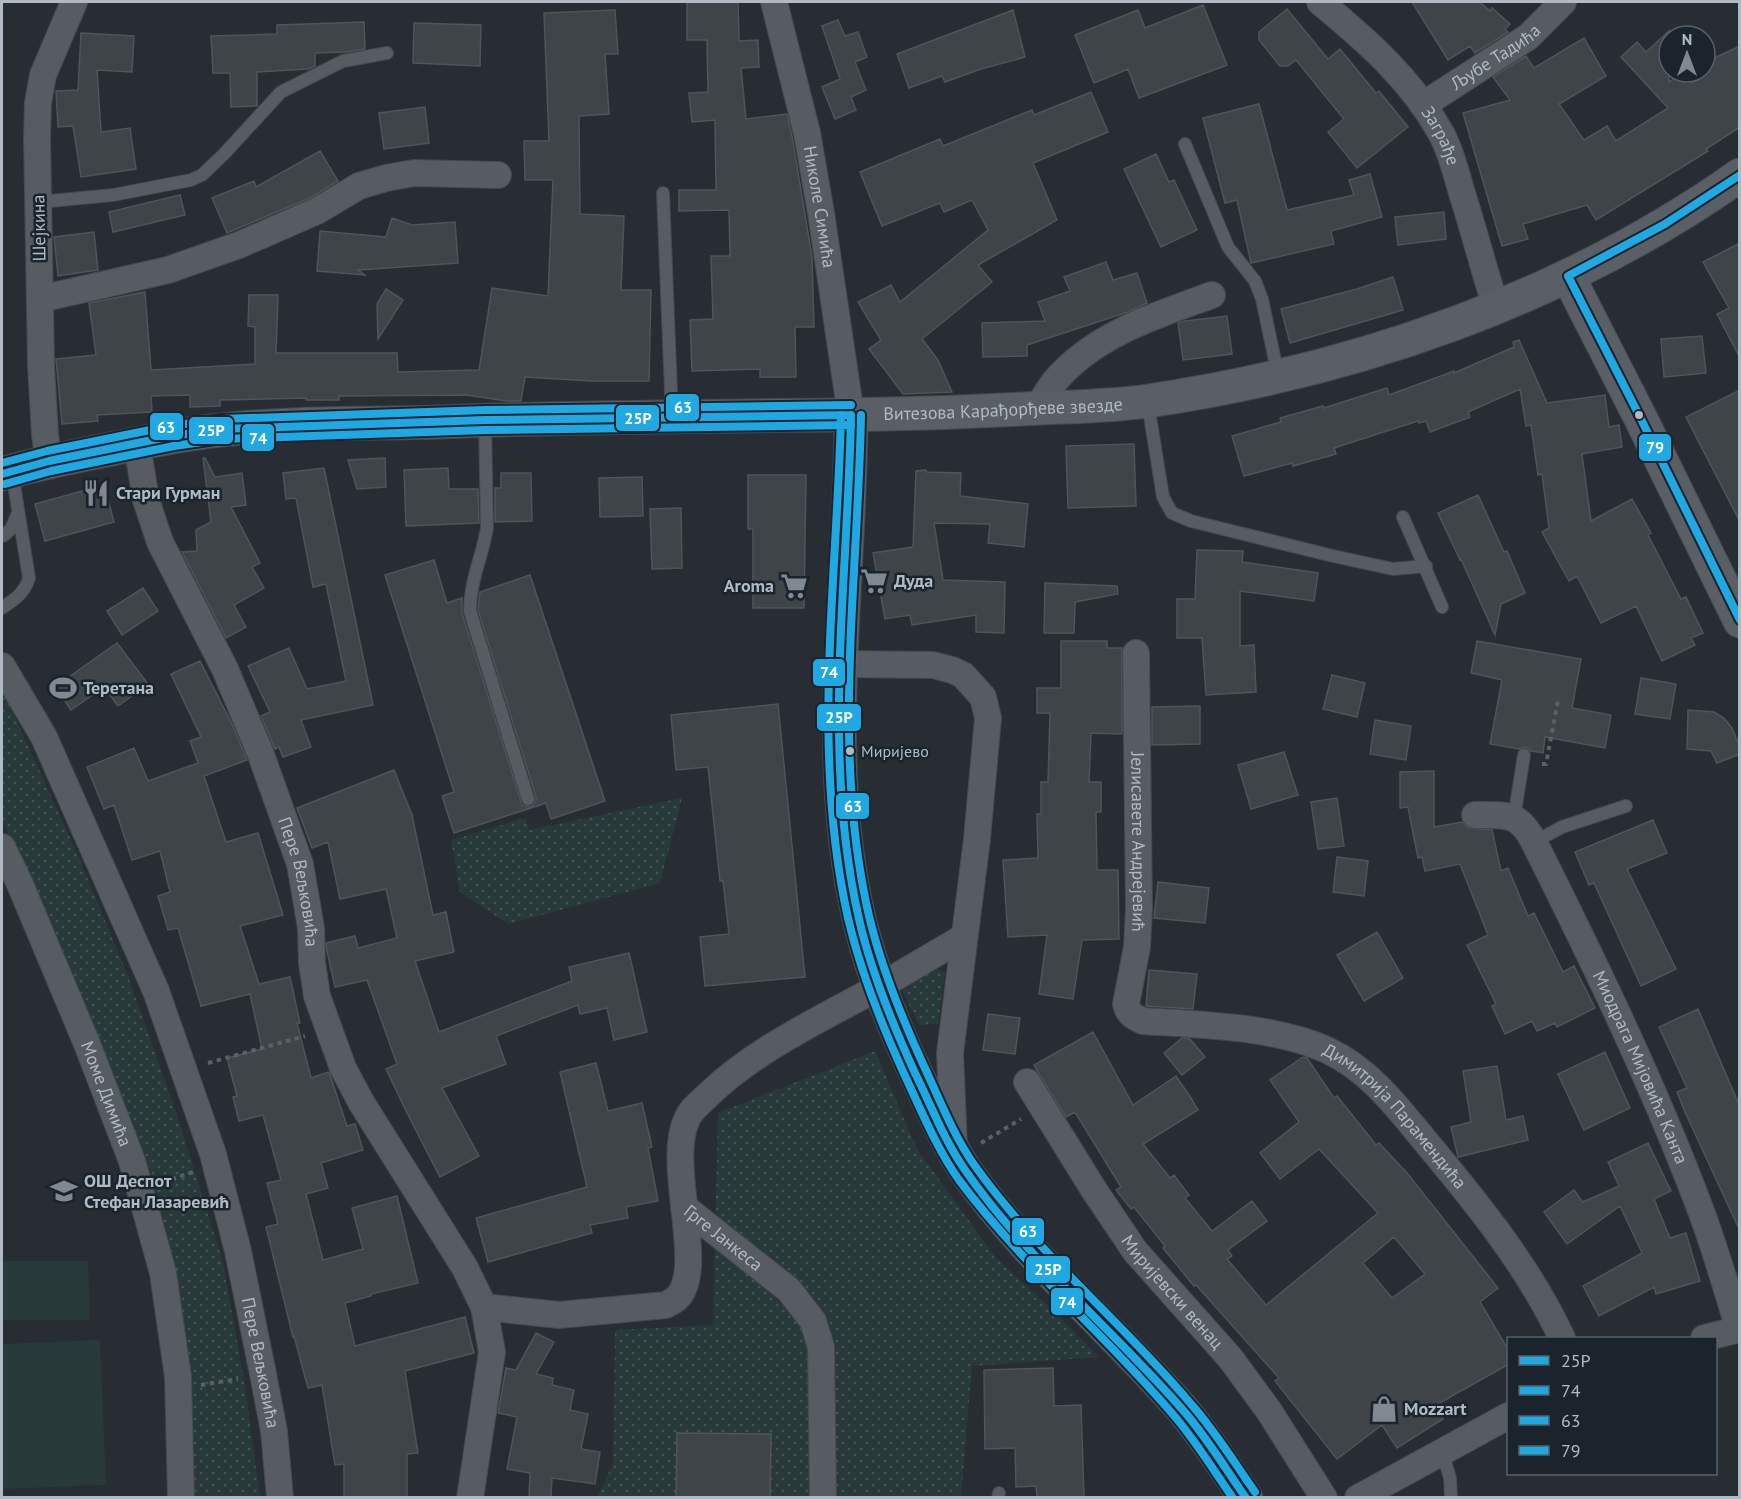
<svg xmlns="http://www.w3.org/2000/svg" width="1741" height="1499" viewBox="0 0 1741 1499" font-family="'PT Sans',sans-serif">
<defs>
<pattern id="grass-dots" width="8" height="8" patternUnits="userSpaceOnUse" patternTransform="scale(1.5)"><rect width="8" height="8" fill="#273a39"/><path d="M2 2h.1M6 6h.1" fill="none" stroke="#445454" stroke-width="1.8" stroke-linecap="round"/></pattern>
</defs>
<rect width="100%" height="100%" fill="#272d32"/>
<path fill="url(#grass-dots)" d="M2 689 77 853 128 976 178 1118 223 1263 243 1374 260 1497H193L192 1393 184 1324 173 1265 20 857 2 820Z
M682 798 660 883 508 924 460 892 451 840 525 818 529 830Z
M934 967 945 972 938 1024 919 1025 902 990 908 980Z
M875 1051 917 1149 996 1258 1058 1315 1099 1357 972 1366 961 1497 597 1498 613 1463 615 1330 713 1325 718 1113Z"/>
<path fill="#273a39" d="M2 1261H88L90 1320H2Z
M100 1340 106 1485 2 1489V1344Z"/>
<path fill="#3f4449" stroke="#4f545a" stroke-width="1.5" fill-rule="evenodd" d="M687 2H738L739 41 758 40 759 67 741 68 746 119 787 114 792 136 812 257 814 327H795L796 377H760V369L692 371 690 320 713 319 711 256H730L729 210 679 211V190H716L715 120 692 122 689 93 708 92 707 40H687Z
M1412 2H1480L1490 11 1492 8 1510 24 1505 29 1508 32 1475 53 1470 46 1448 60Z
M1203 5 1227 65 1139 98 1128 69 1094 83 1075 35 1138 10 1145 28Z
M1287 9 1328 59 1340 49 1376 93 1379 91 1408 127 1357 168 1328 132 1344 119 1296 60 1288 66H1280L1259 40V32Z
M615 10 618 54H605L609 114 579 116 580 214 624 216 621 290H651L649 381H592L525 377 521 401H506L467 395 339 396V400H306V398L220 400V406L190 407V395L151 396 152 412 97 415 98 421 62 424 56 359 96 355 89 303 145 292 151 370 255 364V327L248 326 249 295H278L276 353H397L398 372 479 370 492 288 548 296 553 180H525L524 141H549L544 13Z
M1013 10 1025 57 981 69 945 82 942 76 909 88 897 54Z
M838 20 845 36 858 32 867 57 855 62 866 90 851 97 856 110 835 119 822 87 840 79 822 26Z
M364 22 365 49 346 52 315 53V66L308 69 257 72V106L231 107 230 73H213L211 36 277 34V25Z
M414 23 481 25 480 66 413 63Z
M1669 31V82L1684 72H1705V58L1708 61 1740 46V127L1706 149 1708 151 1596 220 1587 205 1523 224 1528 239 1502 246 1463 113 1510 100 1493 77 1526 56 1534 68 1584 38 1606 76 1559 104 1584 140 1607 126 1616 141 1668 108 1621 57 1637 42 1646 52Z
M81 33 134 36 132 72 97 70 101 132 130 128 136 169 81 177 73 126 58 127 56 91 78 90Z
M1091 92 1108 132 1033 163 1057 220 978 265 992 282 922 339 938 360 952 392 903 394 869 349 881 340 858 302 891 285 900 302 988 230 972 200 944 212 940 203 882 226 860 172 940 139 943 146 1032 110 1034 115Z
M1259 104 1287 210 1354 195 1349 180 1370 174 1382 217 1331 231 1334 244 1251 263 1237 200 1225 203 1203 118Z
M425 107 429 143 384 149 379 113Z
M320 151 338 181 310 198 227 233 212 198 254 181 256 187Z
M1156 154 1169 182 1174 180 1197 230 1161 247 1124 169Z
M180 195 185 215 113 232 109 212Z
M1444 212 1446 239 1398 245 1395 217Z
M392 218 412 225 455 222 458 263 358 270 365 275 317 271 320 231 386 237Z
M94 232 98 270 58 276 54 237Z
M1740 243V358L1717 314 1729 308 1703 262Z
M1106 262 1113 280 1137 273 1147 303 1128 312 1027 345V356L983 357 982 323 1045 321 1038 302 1070 291 1064 277Z
M1393 277 1403 310 1290 343 1281 309 1357 289Z
M386 289 403 300 378 339 377 304Z
M1227 316 1232 354 1183 360 1178 323 1185 321Z
M1702 336 1706 373 1664 377 1661 339Z
M1519 340 1547 403 1605 395 1609 427 1619 425 1622 447 1582 454 1591 521 1632 499 1651 533 1648 535 1681 599 1686 597 1703 633 1691 638 1695 645 1662 661 1636 606 1601 623 1577 576 1569 581 1542 532 1549 528 1542 474 1538 475 1531 425 1526 426 1520 389 1468 412 1470 417 1430 432 1426 421 1419 423 1418 421 1334 448 1336 454 1293 466 1292 463 1244 476 1232 436 1281 422 1280 418 1323 406 1324 408 1387 388 1389 395 1454 371V373L1514 347 1513 342Z
M1740 390V522L1686 417Z
M1134 444 1136 506 1068 508 1066 446Z
M203 458H205L215 477 242 473 246 505 231 507 260 563 252 567 264 588 234 605 246 627 226 638 182 552 197 551 196 530 211 522Z
M385 458 386 487 357 489 348 460Z
M324 468 373 705 301 720 311 747 283 757 279 747 275 749 261 716 270 712 248 666 289 648 307 689 346 681 326 584 313 587 296 498 286 499 283 473Z
M448 468 449 489H478L479 523 406 526 404 470Z
M926 470 927 472 961 473 960 496 1028 504 1024 547 988 543 990 524 934 523 943 580 1005 582 1004 633 976 632V615L912 625 910 615 885 619 873 553 913 547 916 471Z
M501 473H531L532 521 495 522V488H501Z
M748 475H806L804 608H753V529H748Z
M642 477 643 516 600 517 599 478Z
M104 485 114 522 45 541 35 504Z
M1478 495 1504 552 1507 551 1525 593 1501 604 1495 635 1461 559 1460 560 1438 513Z
M681 508 682 568 652 569 650 509Z
M1197 550 1243 551 1242 562 1318 573 1314 601 1240 591V646L1254 645 1256 692 1206 695 1202 638H1177V599H1195Z
M434 560 447 603 462 598V613L522 805 531 807 536 801V797L478 610 480 592 530 575 605 801 551 819 546 803 454 833 442 796 454 792 385 575Z
M1045 583 1117 586 1118 594 1075 602 1074 633H1044Z
M143 588 158 611 122 635 107 611Z
M1061 641H1107V648H1122V734L1091 733 1089 782H1101V812H1096L1097 870H1118L1119 939 1082 940 1073 999 1039 994 1047 935 1008 937 1003 860 1038 858 1037 814H1041V782H1048L1050 713H1037V688H1061Z
M1477 641 1581 659 1572 708 1611 715 1605 748 1545 737 1543 753 1531 751 1526 747 1519 749 1490 744 1502 680 1471 673Z
M117 643 148 684 118 706 104 687 71 710 55 687Z
M200 661 233 726 247 760 204 776 226 842 258 833 283 915 240 926 259 984 290 977 300 1023H297L311 1078 329 1072 347 1126 355 1124 363 1150 321 1163 328 1188 306 1194 323 1260 363 1249 352 1208 397 1196 418 1283 371 1294V1296L345 1303 355 1346 465 1317 474 1353 405 1371 418 1453 407 1454V1497H344V1464L335 1465 322 1385 308 1388 294 1336 293 1337 266 1227 278 1224 267 1183 281 1180 263 1115 239 1121 233 1097 237 1096 227 1058 262 1049 250 994 201 1006 178 928 168 930 158 896 170 892 160 851 132 860 114 805 104 809 87 767 134 748 148 781 198 763 190 741 201 737 171 674Z
M1332 675 1365 683 1357 717 1323 709Z
M1641 678 1676 684 1670 719 1635 714Z
M778 704 805 977 705 986 700 937 729 934 723 881H720L708 767 676 770 671 715Z
M1200 706V744L1152 745V707Z
M1688 710 1714 712 1724 718 1732 728 1740 748V754L1717 763 1711 751 1687 749Z
M1375 720 1411 726 1406 760 1370 754Z
M1284 752 1298 795 1251 809 1238 765Z
M394 770 412 815 433 915 446 912 454 952 415 961 439 1032 572 981 569 967 629 953 647 1032 614 1040 607 1008 580 1014 578 1005 496 1036 506 1064 442 1088 479 1156 440 1177 407 1113 386 1069 397 1064 367 980 335 987 327 951 326 943 355 936 358 948 397 938 386 889 340 899 328 842 312 848 297 808Z
M1434 771V827L1462 822 1468 828 1492 830 1501 871 1508 868 1528 916 1534 913 1563 972 1574 966 1595 1008 1557 1027 1555 1023 1537 1031 1532 1021 1505 1034 1492 1006 1496 1004 1467 945 1488 935 1460 864 1425 871 1422 857 1418 858 1408 807 1400 808V772Z
M1337 798 1344 846 1318 849 1311 802Z
M1653 820 1667 853 1627 869 1676 969 1641 986 1594 883 1589 885 1575 852Z
M1337 857 1368 861 1364 896 1333 892Z
M1158 882 1209 888 1205 923 1154 918Z
M1377 932 1403 978 1364 1001 1337 955Z
M1149 970 1197 974 1193 1009 1146 1006Z
M1698 1009 1740 1107V1231L1685 1112 1677 1092 1687 1088 1659 1027Z
M988 1014 1020 1018 1015 1054 983 1050Z
M1093 1032 1133 1105 1176 1076 1191 1098 1198 1110 1143 1144 1170 1178 1174 1175 1189 1195 1185 1198 1212 1231 1252 1201 1267 1221 1228 1250 1232 1256 1227 1259 1266 1305 1378 1213 1319 1149 1280 1179 1260 1153 1299 1122 1270 1080 1303 1057 1307 1058 1334 1098 1337 1096 1376 1145 1379 1143 1407 1173 1498 1288 1480 1302 1509 1351V1364L1434 1406 1443 1419 1397 1448 1382 1425 1337 1459 1275 1381 1279 1378 1196 1285 1194 1286 1163 1248 1165 1246 1134 1207 1131 1209 1116 1190 1121 1187 1075 1112 1066 1117 1039 1074 1034 1065ZM1394 1237 1425 1274 1392 1298 1363 1263Z
M1182 1038 1190 1039 1205 1057 1182 1075 1164 1053Z
M1605 1052 1630 1108 1584 1130 1558 1074Z
M596 1063 608 1111 642 1103 652 1147 648 1148 658 1201 626 1207 628 1218 590 1225 592 1233 488 1262 476 1218 587 1187 560 1072Z
M1497 1066 1506 1120 1523 1116 1528 1140 1458 1157 1451 1127 1471 1122 1463 1071Z
M1648 1143 1671 1191 1654 1199 1670 1238 1686 1233 1700 1281 1656 1294 1654 1287 1599 1316 1583 1286 1642 1253 1620 1206 1567 1244 1544 1212 1574 1190 1583 1202 1619 1186 1608 1162Z
M536 1333 554 1342 536 1374 553 1378 552 1385 574 1390 570 1410 588 1414 581 1449 600 1452 595 1484 552 1478 551 1497H529L530 1473 507 1469 517 1417 498 1413 506 1368 516 1370Z
M1053 1368 1054 1406 1081 1405 1084 1497H1037L1036 1486 1016 1487 1015 1448 985 1449 984 1370Z
M677 1433 771 1434 770 1497H676Z"/>
<g fill="none" stroke-linecap="round" stroke-linejoin="round">
<defs>
<path id="lane" d="M1185 144 1228 247 1255 281 1262 299 1278 375
M663 193 672 417
M39 202 113 195 191 180 202 175 224 154 281 92 343 61 387 53
M1148 404 1163 497 1172 513 1191 521 1333 556 1393 569 1426 566
M485 421 487 528C482 558 470 580 470 611L528 799
M1403 517 1442 607
M3 536 11 529 17 515
M2 608C15 599 24 594 29 578L12 472
M1514 818 1524 755
M1534 842 1562 827 1626 806
M1442 1451 1450 1478 1451 1498
M998 1498 999 1493"/>
<g id="street">
<path id="s1" d="M774 2 807 133 821 213 851 415"/>
<path id="s2" d="M1320 2C1366 40 1411 79 1441 133 1451 151 1456 173 1462 193 1474 231 1484 270 1496 307"/>
<path id="s3" d="M1423 105 1528 37 1563 2"/>
<path d="M40 299 168 270 239 245 317 211 359 186 386 178 414 173 498 175"/>
<path d="M1037 408C1043 399 1049 389 1055 381 1095 334 1157 315 1212 295"/>
<path id="s4" d="M137 444 146 500 160 542 225 669 260 752 300 864 311 928 312 963 317 996 343 1068 361 1102 465 1268 484 1307 492 1352 470 1498"/>
<path d="M49 461 45 435 41 365 37 137 38 103 43 75 74 2"/>
<path id="s5" d="M1136 653 1139 908 1137 947 1126 1004C1128 1014 1134 1017 1143 1021 1201 1025 1274 1026 1327 1050 1372 1071 1400 1111 1431 1148 1481 1208 1529 1268 1562 1338"/>
<path d="M841 664 933 665 952 670 963 675 983 697 988 718 977 839 950 1053 954 1147"/>
<path id="s6" d="M2 666 44 737 156 991 213 1154 238 1251 263 1374 274 1431 280 1498"/>
<path id="s7" d="M1475 815C1506 815 1519 812 1534 842 1593 960 1651 1079 1698 1203 1714 1244 1726 1287 1739 1329"/>
<path id="s8" d="M2 847 19 882 87 1044 132 1161 163 1273 178 1377 181 1498"/>
<path id="s9" d="M1027 1082 1094 1190 1135 1251 1231 1359 1269 1411 1324 1498"/>
<path id="s10" d="M684 1207 789 1290 813 1321 821 1347 823 1498"/>
<path d="M484 1307 559 1315 666 1305C669 1303 674 1301 677 1298 707 1269 665 1163 687 1119 691 1109 700 1103 708 1095 756 1049 819 1020 877 988 906 971 935 954 964 937"/>
<path d="M1704 1338 1740 1329"/>
<path d="M1358 1498 1508 1416"/>
</g>
<g id="secondary">
<path d="M1568 276 1640 417 1740 621"/>
<path d="M851 415C851 573 823 738 854 895 866 959 890 1019 918 1078 932 1108 946 1142 965 1170 1027 1258 1111 1328 1182 1409 1205 1436 1225 1468 1246 1498"/>
<path id="s11" d="M2 474C39 463 77 456 116 448 151 441 186 433 222 430 293 422 366 424 438 422 588 416 738 417 888 414 939 413 989 411 1040 408 1076 407 1113 406 1148 401 1358 370 1566 298 1740 175"/>
</g>
</defs>
<use href="#lane" stroke="#44494d" stroke-width="14"/>
<use href="#street" stroke="#44494d" stroke-width="28"/>
<use href="#secondary" stroke="#44494d" stroke-width="35"/>
<path stroke="#5a6066" stroke-width="4" stroke-dasharray="4.5 4.5" stroke-linecap="butt" d="M1542 764H1546L1558 700
M208 1063 305 1036
M981 1143 1021 1119
M163 1182 193 1172
M201 1385 238 1379"/>
<use href="#lane" stroke="#565c61" stroke-width="12"/>
<use href="#street" stroke="#565c61" stroke-width="26"/>
<use href="#secondary" stroke="#5a5f66" stroke-width="33"/>
<defs>
<path id="bus-1" d="M851 415C848 581 821 754 859 919 871 972 892 1023 915 1073 931 1105 944 1140 965 1170 1027 1259 1111 1328 1182 1409 1206 1436 1225 1468 1246 1498
M2 474 49 461 172 436 222 429 485 420 851 415"/>
<path id="bus-2" d="M841 415C837 582 811 753 848 918 861 974 882 1026 906 1078 922 1112 937 1149 959 1180 1024 1267 1107 1336 1176 1418 1197 1443 1214 1471 1233 1498
M5 484 51 471 174 446 223 439 485 430 851 425"/>
<path id="bus-3" d="M861 415C858 581 831 753 869 916 881 967 901 1016 923 1064 939 1098 953 1135 975 1166 1038 1254 1122 1322 1191 1404 1215 1431 1234 1462 1255 1492
M2 463 47 451 170 426 222 419 485 410 851 405"/>
<path id="bus-4" d="M1568 276 1640 417 1740 620
M1568 276 1665 224 1740 175"/>
</defs>
<use href="#bus-1" stroke="#1b242d" stroke-width="12"/>
<use href="#bus-2" stroke="#1b242d" stroke-width="12"/>
<use href="#bus-3" stroke="#1b242d" stroke-width="12"/>
<use href="#bus-4" stroke="#1b242d" stroke-width="12"/>
<use href="#bus-1" stroke="#20a8e3" stroke-width="8"/>
<use href="#bus-2" stroke="#20a8e3" stroke-width="8"/>
<use href="#bus-3" stroke="#20a8e3" stroke-width="8"/>
<use href="#bus-4" stroke="#20a8e3" stroke-width="8"/>
</g>
<defs>
<symbol id="restaurant-bare" viewBox="-9 -9 18 18"><path d="M-5-6h1v4h1v-4h1v4h1v-4h1v5L-1.5 .5V6h-2V.5L-5-1ZM5-6V6H3V1.5H1.5Q1.5-4 5-6Z" fill="#808991" stroke="#1b242d" stroke-width="2.5" paint-order="stroke"/></symbol>
<symbol id="supermarket-bare" viewBox="-9 -9 18 18"><path d="M-6-5.5h2.5l.6 2H6L4.5 2H-2.5L-4.4-4H-6ZM-1.5 3.2a1.3 1.3 0 1 0 .1 0ZM3 3.2a1.3 1.3 0 1 0 .1 0Z" fill="#808991" stroke="#1b242d" stroke-width="2.5" paint-order="stroke"/></symbol>
<symbol id="stadium-bare" viewBox="-9 -9 18 18"><path d="M0-5a6.5 5 0 1 0 0 10a6.5 5 0 1 0 0-10ZM-3.5-1.8h7v3.6h-7Z" fill="#808991" stroke="#1b242d" stroke-width="2.5" paint-order="stroke"/></symbol>
<symbol id="school-bare" viewBox="-9 -9 18 18"><path d="M0-5L7-2L0 1L-7-2ZM-4 1L0 2.5L4 1V4Q0 6-4 4Z" fill="#808991" stroke="#1b242d" stroke-width="2.5" paint-order="stroke"/></symbol>
<symbol id="shop-bare" viewBox="-9 -9 18 18"><path d="M-5-2.5h2.3a2.7 3.5 0 0 1 5.4 0H5L5.5 6h-11ZM-1.5-2.5h3a1.5 2.3 0 0 0-3 0Z" fill="#808991" stroke="#1b242d" stroke-width="2.5" paint-order="stroke"/></symbol>
</defs>
<g fill-rule="evenodd">
<use href="#restaurant-bare" x="77" y="474" width="38" height="38"/>
<use href="#supermarket-bare" x="855" y="562" width="38" height="38"/>
<use href="#supermarket-bare" x="775" y="567" width="38" height="38"/>
<use href="#stadium-bare" x="44" y="669" width="38" height="38"/>
<use href="#school-bare" x="45" y="1172" width="38" height="38"/>
<use href="#shop-bare" x="1365" y="1390" width="38" height="38"/>
</g>
<g fill="#b0bac4" stroke="#1b242d" stroke-width="2">
<circle cx="1639" cy="415" r="5"/>
<circle cx="850" cy="751" r="5"/>
</g>
<g text-anchor="middle" stroke-width="5" stroke-linejoin="round" paint-order="stroke">
<g font-size="16" fill="#b0bac4" stroke="#1b242d" text-anchor="start">
<text x="861" y="757">Миријево</text>
</g>
<g font-size="18" fill="#b0bac4" stroke="#1b242d">
<text dy="6" stroke="none"><textPath href="#s3" startOffset="87">Љубе Тадића</textPath></text>
<text dy="6" stroke="none"><textPath href="#s2" startOffset="182">Заграђе</textPath></text>
<text dy="6" stroke="none"><textPath href="#s1" startOffset="210">Николе Симића</textPath></text>
<text transform="translate(39 228) rotate(-91)" y="6">Шејкина</text>
<text dy="6" stroke="none"><textPath href="#s11" startOffset="1006">Витезова Карађорђеве звезде</textPath></text>
<text dy="6" stroke="none"><textPath href="#s5" startOffset="189">Јелисавете Андрејевић</textPath></text>
<text dy="6" stroke="none"><textPath href="#s4" startOffset="470">Пере Вељковића</textPath></text>
<text dy="6" stroke="none"><textPath href="#s7" startOffset="320">Миодрага Мијовића Канта</textPath></text>
<text dy="6" stroke="none"><textPath href="#s8" startOffset="268">Моме Димића</textPath></text>
<text dy="6" stroke="none"><textPath href="#s5" startOffset="660">Димитрија Парамендића</textPath></text>
<text dy="6" stroke="none"><textPath href="#s10" startOffset="50">Грге Јанкеса</textPath></text>
<text dy="6" stroke="none"><textPath href="#s9" startOffset="256">Миријевски венац</textPath></text>
<text dy="6" stroke="none"><textPath href="#s6" startOffset="747">Пере Вељковића</textPath></text>
</g>
<g font-size="18" font-weight="bold" fill="#b0bac4" stroke="#1b242d" text-anchor="start">
<text x="116" y="499">Стари Гурман</text>
<text x="894" y="587">Дуда</text>
<text x="774" y="592" text-anchor="end">Aroma</text>
<text x="83" y="694">Теретана</text>
<text x="84" y="1187">ОШ Деспот<tspan x="84" dy="21">Стефан Лазаревић</tspan></text>
<text x="1404" y="1415">Mozzart</text>
</g>
</g>
<g stroke="#1b242d" stroke-width="2">
<rect x="665" y="393" width="35" height="29" rx="6" fill="#20a8e3"/>
<rect x="615" y="404" width="45" height="28" rx="6" fill="#20a8e3"/>
<rect x="149" y="412" width="35" height="29" rx="6" fill="#20a8e3"/>
<rect x="188" y="416" width="46" height="29" rx="6" fill="#20a8e3"/>
<rect x="241" y="423" width="34" height="29" rx="6" fill="#20a8e3"/>
<rect x="1638" y="433" width="34" height="29" rx="6" fill="#20a8e3"/>
<rect x="812" y="658" width="34" height="29" rx="6" fill="#20a8e3"/>
<rect x="816" y="703" width="46" height="29" rx="6" fill="#20a8e3"/>
<rect x="835" y="792" width="35" height="28" rx="6" fill="#20a8e3"/>
<rect x="1011" y="1217" width="34" height="29" rx="6" fill="#20a8e3"/>
<rect x="1025" y="1255" width="46" height="29" rx="6" fill="#20a8e3"/>
<rect x="1050" y="1287" width="34" height="29" rx="6" fill="#20a8e3"/>
</g>
<g font-size="16" text-anchor="middle" font-weight="bold" fill="#fff">
<text x="683" y="413">63</text>
<text x="638" y="424">25P</text>
<text x="166" y="433">63</text>
<text x="211" y="436">25P</text>
<text x="258" y="444">74</text>
<text x="1655" y="453">79</text>
<text x="829" y="678">74</text>
<text x="839" y="723">25P</text>
<text x="853" y="812">63</text>
<text x="1028" y="1237">63</text>
<text x="1048" y="1275">25P</text>
<text x="1067" y="1308">74</text>
</g>
<rect width="1741" height="1499" fill="none" stroke="#b0bac4" stroke-width="6"/>
<rect x="1507" y="1337" width="210" height="138" fill="#1b242d" stroke="#576069" stroke-width="1.5"/>
<rect x="1519" y="1356" width="30" height="9" fill="#20a8e3" stroke="#576069" stroke-width="1.5"/>
<text x="1561" y="1367" font-size="18" fill="#b0bac4">25P</text>
<rect x="1519" y="1386" width="30" height="9" fill="#20a8e3" stroke="#576069" stroke-width="1.5"/>
<text x="1561" y="1397" font-size="18" fill="#b0bac4">74</text>
<rect x="1519" y="1416" width="30" height="9" fill="#20a8e3" stroke="#576069" stroke-width="1.5"/>
<text x="1561" y="1427" font-size="18" fill="#b0bac4">63</text>
<rect x="1519" y="1446" width="30" height="9" fill="#20a8e3" stroke="#576069" stroke-width="1.5"/>
<text x="1561" y="1457" font-size="18" fill="#b0bac4">79</text>
<g transform="translate(1687 54)"><circle r="28" fill="#1b242d" stroke="#576069" stroke-width="1.5"/>
<path d="M0-4.5L10 22L0 15L-10 22Z" fill="#808991"/>
<text y="-9" font-size="16" font-weight="bold" text-anchor="middle" fill="#b0bac4">N</text>
</g>
</svg>
